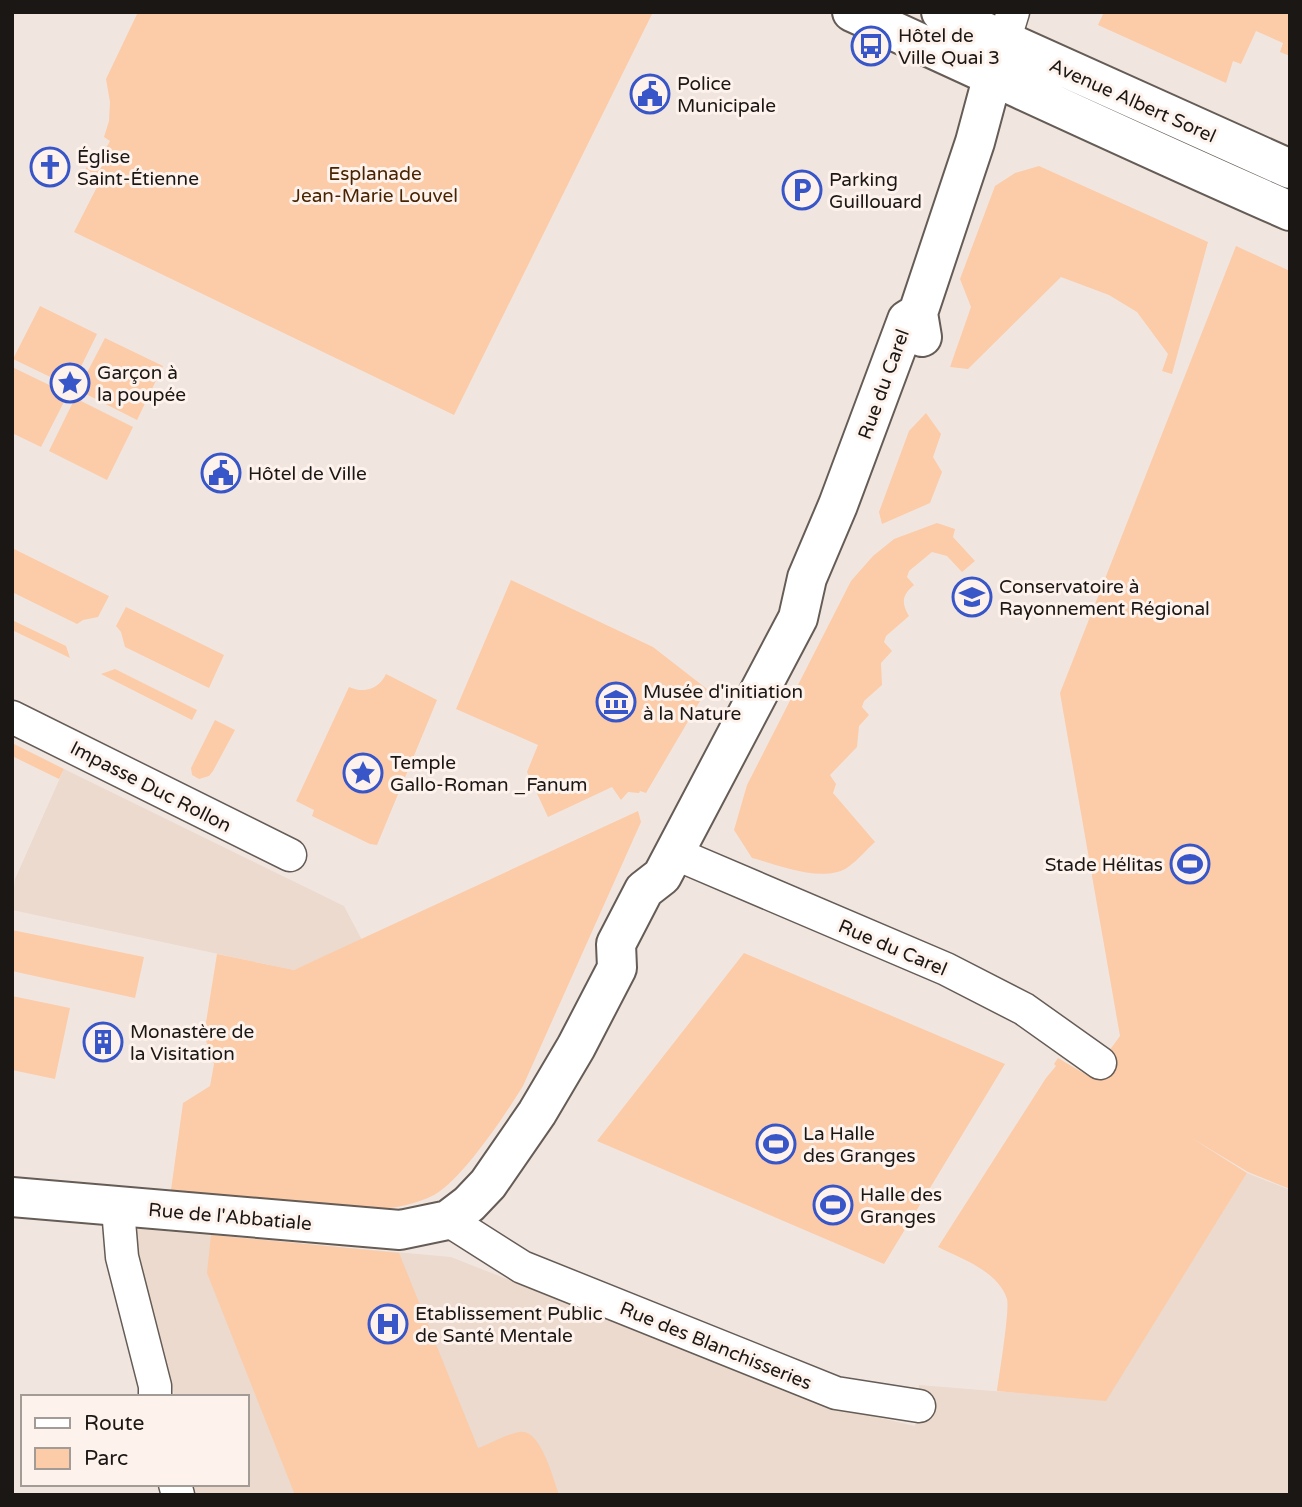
<svg xmlns="http://www.w3.org/2000/svg" width="1302" height="1507" viewBox="0 0 1302 1507" font-family="'Varela Round',sans-serif">
<rect width="100%" height="100%" fill="#f1e6df"/>
<path fill="#ebdacd" d="M64 769 344 906 362 940 294 970 12 910 15 879Z
M1247 1173 1290 1190V1495H183L181 1484H247V1397H175L128 1228 451 1257 828 1406 915 1426 919 1385 1106 1400Z"/>
<path fill="#fccba8" d="M138 12H653L454 415 74 232 97 187 81 179 95 150 103 154 110 141 104 137 109 121 110 102 106 79Z
M1104 12H1290V56L1280 52 1283 43 1256 31 1241 64 1233 61 1226 83 1098 25Z
M1039 166 1208 242 1172 374 1162 371 1168 354 1137 312 1109 295 1061 277 968 369 950 367 971 307 960 279 995 186 1015 173Z
M1236 246 1290 271V1189L1248 1172 1190 1137 1247 1173 1106 1401 997 1391C999 1376 1010 1309 1007 1299 998 1271 962 1259 938 1247L1046 1078 1056 1066 1054 1064 1058 1058 1090 1077 1120 1036 1060 693Z
M40 306 97 334 71 387 13 359Z
M105 338 163 366 137 420 78 390Z
M12 367 68 394 41 447 12 433Z
M75 398 133 427 107 480 49 451Z
M926 413 941 434 933 457 942 472 930 503 882 524 879 512 909 431Z
M937 523 955 529 953 537 975 561 962 572 947 556 932 552 909 571 907 577 914 585C902 595 901 603 909 616L886 636 884 642 892 651 881 663 882 685 864 701 862 707 869 715 859 726 857 747 830 775 836 784 833 793 875 842C866 850 852 867 841 871 812 880 779 865 752 858L734 830 747 785 851 581 873 556 894 539Z
M14 549 109 596 98 617 83 620 77 624 12 592V554Z
M511 580 653 647 707 689 646 793 640 791 639 793 628 792 621 800 612 787 548 817 527 772 538 745 456 709Z
M126 607 224 655 209 688 125 647 121 632 116 626Z
M12 620 66 646 70 658 12 630Z
M115 669 197 710 192 720 101 674Z
M386 674 437 700 377 845 370 844 312 816 314 810 296 801 349 687C364 694 379 689 386 674Z
M215 720 235 730 213 771 209 776 199 779 192 775 191 768Z
M12 743 64 769 59 779 12 756Z
M638 811 641 822 523 1086C505 1115 463 1179 434 1195 416 1204 398 1208 377 1209L171 1190 183 1103 210 1086 214 1064 204 1035 217 954 294 970Z
M12 930 144 957 135 998 12 971Z
M744 953 1005 1064 884 1264 597 1141Z
M12 996 70 1008 55 1079 12 1070Z
M211 1235 399 1253 478 1448C491 1444 506 1434 520 1432 541 1429 553 1479 559 1495H295L207 1273Z"/>
<g fill="none" stroke-linecap="round" stroke-linejoin="round">
<defs>
<path id="street" d="M998 61 1013 12
M12 717 290 855
M674 853 946 969 1024 1009 1100 1063
M115 1206 119 1221 122 1257 155 1386V1397
M448 1220 522 1267 836 1393 919 1406
M175 1484 178 1495"/>
<path id="secondary" d="M852 12C998 78 1143 147 1290 211
M941 12 1290 169
M922 337 918 313 975 142 993 75
M12 1197 400 1230 448 1220 469 1204 488 1184 537 1113 576 1047 617 968 616 944 644 890 662 876 798 618 807 578 838 505 907 320 918 313"/>
</defs>
<use href="#street" stroke="#655c56" stroke-width="35"/>
<use href="#secondary" stroke="#655c56" stroke-width="42"/>
<use href="#street" stroke="#fff" stroke-width="32"/>
<use href="#secondary" stroke="#fff" stroke-width="38"/>
</g>
<defs>
<symbol id="bus-ring" viewBox="-11 -11 22 22"><circle r="9.5" fill="#fef3ec" stroke="#3856c8" stroke-width="1.5"/><path d="M-5-6H5V4H4V6H2V4H-2V6H-4V4H-5ZM-3.5-4V0h7V-4ZM-3.5 1.2v1.5H-2V1.2ZM2 1.2v1.5H3.5V1.2Z" fill="#3856c8"/></symbol>
<symbol id="civic-ring" viewBox="-11 -11 22 22"><circle r="9.5" fill="#fef3ec" stroke="#3856c8" stroke-width="1.5"/><path d="M-.6-6.5H3V-4.5H.6V-3L4-1V1h2V6H-6V1h2V-1L-.6-3ZM-1.2 2.5V6h2.4V2.5Z" fill="#3856c8"/></symbol>
<symbol id="church-ring" viewBox="-11 -11 22 22"><circle r="9.5" fill="#fef3ec" stroke="#3856c8" stroke-width="1.5"/><path d="M-1.2-6h2.4v3.5h3.3v2.4h-3.3V6h-2.4V-.1h-3.3v-2.4h3.3Z" fill="#3856c8"/></symbol>
<symbol id="parking-ring" viewBox="-11 -11 22 22"><circle r="9.5" fill="#fef3ec" stroke="#3856c8" stroke-width="1.5"/><path d="M-3.5-5.5H1a3.5 3.5 0 0 1 0 7H-1V5.5H-3.5ZM-1-3.4V-.6H.8a1.4 1.4 0 0 0 0-2.8Z" fill="#3856c8"/></symbol>
<symbol id="sight-ring" viewBox="-11 -11 22 22"><circle r="9.5" fill="#fef3ec" stroke="#3856c8" stroke-width="1.5"/><path d="M0-6L1.8-2.2L6-1.7L2.9 1.2L3.7 5.4L0 3.3L-3.7 5.4L-2.9 1.2L-6-1.7L-1.8-2.2Z" fill="#3856c8"/></symbol>
<symbol id="university-ring" viewBox="-11 -11 22 22"><circle r="9.5" fill="#fef3ec" stroke="#3856c8" stroke-width="1.5"/><path d="M0-5L7-2L0 1L-7-2ZM-4 1L0 2.5L4 1V4Q0 6-4 4Z" fill="#3856c8"/></symbol>
<symbol id="museum-ring" viewBox="-11 -11 22 22"><circle r="9.5" fill="#fef3ec" stroke="#3856c8" stroke-width="1.5"/><path d="M0-6L6-3V-2H-6V-3ZM-5-1h2V3h-2ZM-1-1h2V3h-2ZM3-1h2V3H3ZM-6 4H6V6H-6Z" fill="#3856c8"/></symbol>
<symbol id="stadium-ring" viewBox="-11 -11 22 22"><circle r="9.5" fill="#fef3ec" stroke="#3856c8" stroke-width="1.5"/><path d="M0-5a6.5 5 0 1 0 0 10a6.5 5 0 1 0 0-10ZM-3.5-1.8h7v3.6h-7Z" fill="#3856c8"/></symbol>
<symbol id="building-ring" viewBox="-11 -11 22 22"><circle r="9.5" fill="#fef3ec" stroke="#3856c8" stroke-width="1.5"/><path d="M-4-6H4V6H1V3H-1V6H-4ZM-2.5-4.3h1.7v1.8h-1.7ZM.8-4.3h1.7v1.8H.8ZM-2.5-1h1.7V.8h-1.7ZM.8-1h1.7V.8H.8Z" fill="#3856c8"/></symbol>
<symbol id="hospital-ring" viewBox="-11 -11 22 22"><circle r="9.5" fill="#fef3ec" stroke="#3856c8" stroke-width="1.5"/><path d="M-5-5h3v3.5h4V-5h3V5h-3V1.5h-4V5h-3Z" fill="#3856c8"/></symbol>
</defs>
<g fill-rule="evenodd">
<use href="#bus-ring" x="849" y="24" width="44" height="44"/>
<use href="#civic-ring" x="628" y="72" width="44" height="44"/>
<use href="#church-ring" x="28" y="145" width="44" height="44"/>
<use href="#parking-ring" x="780" y="168" width="44" height="44"/>
<use href="#sight-ring" x="48" y="361" width="44" height="44"/>
<use href="#civic-ring" x="199" y="451" width="44" height="44"/>
<use href="#university-ring" x="950" y="575" width="44" height="44"/>
<use href="#museum-ring" x="594" y="680" width="44" height="44"/>
<use href="#sight-ring" x="341" y="751" width="44" height="44"/>
<use href="#stadium-ring" x="1168" y="842" width="44" height="44"/>
<use href="#building-ring" x="81" y="1020" width="44" height="44"/>
<use href="#stadium-ring" x="754" y="1122" width="44" height="44"/>
<use href="#stadium-ring" x="811" y="1183" width="44" height="44"/>
<use href="#hospital-ring" x="366" y="1302" width="44" height="44"/>
</g>
<g text-anchor="middle" stroke-width="6" stroke-linejoin="round" paint-order="stroke">
<g font-size="19" fill="#1b1715" stroke="#fef3ec" text-anchor="start">
<text x="898" y="42">Hôtel de<tspan x="898" dy="22">Ville Quai 3</tspan></text>
<text x="677" y="90">Police<tspan x="677" dy="22">Municipale</tspan></text>
<text x="77" y="163">Église<tspan x="77" dy="22">Saint-Étienne</tspan></text>
<text x="829" y="186">Parking<tspan x="829" dy="22">Guillouard</tspan></text>
<text x="97" y="379">Garçon à<tspan x="97" dy="22">la poupée</tspan></text>
<text x="248" y="480">Hôtel de Ville</text>
<text x="999" y="593">Conservatoire à<tspan x="999" dy="22">Rayonnement Régional</tspan></text>
<text x="643" y="698">Musée d'initiation<tspan x="643" dy="22">à la Nature</tspan></text>
<text x="390" y="769">Temple<tspan x="390" dy="22">Gallo-Roman _Fanum</tspan></text>
<text x="1163" y="871" text-anchor="end">Stade Hélitas</text>
<text x="130" y="1038">Monastère de<tspan x="130" dy="22">la Visitation</tspan></text>
<text x="803" y="1140">La Halle<tspan x="803" dy="22">des Granges</tspan></text>
<text x="860" y="1201">Halle des<tspan x="860" dy="22">Granges</tspan></text>
<text x="415" y="1320">Etablissement Public<tspan x="415" dy="22">de Santé Mentale</tspan></text>
</g>
<g font-size="19" fill="#1b1715" stroke="#fef3ec">
<text transform="translate(1133 100) rotate(24)" y="7">Avenue Albert Sorel</text>
<text transform="translate(883 384) rotate(-70)" y="7">Rue du Carel</text>
<text transform="translate(151 786) rotate(27)" y="7">Impasse Duc Rollon</text>
<text transform="translate(893 947) rotate(23)" y="7">Rue du Carel</text>
<text transform="translate(230 1216) rotate(5)" y="7">Rue de l'Abbatiale</text>
<text transform="translate(716 1345) rotate(22)" y="7">Rue des Blanchisseries</text>
</g>
<g font-size="19" fill="#482402" stroke="#fef3ec">
<text x="375" y="180">Esplanade<tspan x="375" dy="22">Jean-Marie Louvel</tspan></text>
</g>
</g>
<rect width="1302" height="1507" fill="none" stroke="#1b1715" stroke-width="28"/>
<rect x="21" y="1395" width="228" height="91" fill="#fef3ec" stroke="#a39b96" stroke-width="2"/>
<rect x="35" y="1418" width="35" height="10" fill="#ffffff" stroke="#a39b96" stroke-width="2"/>
<text x="84" y="1430" font-size="21" fill="#1b1715">Route</text>
<rect x="35" y="1448" width="35" height="21" fill="#fccba8" stroke="#a39b96" stroke-width="2"/>
<text x="84" y="1465" font-size="21" fill="#1b1715">Parc</text>
</svg>
